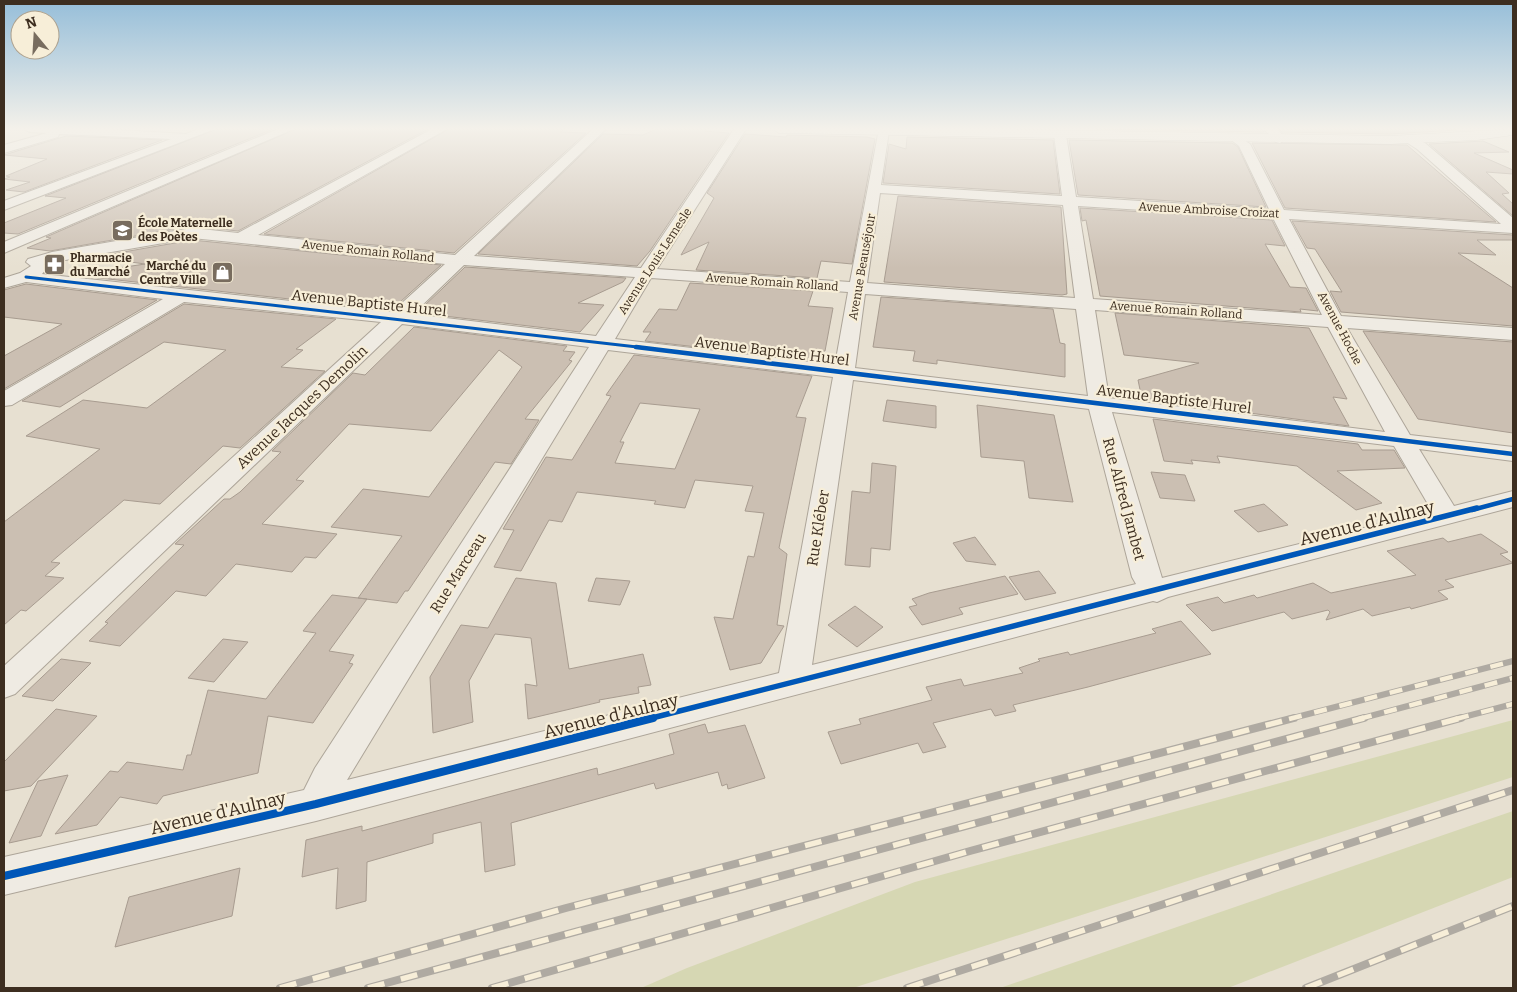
<svg xmlns="http://www.w3.org/2000/svg" width="1517" height="992" viewBox="0 0 1517 992" font-family="Bitter,serif">
<rect width="100%" height="100%" fill="#e7e0d1"/>
<path fill="#d6d7b3" d="M1513 720V777L853 988H641L687 968 915 882Z
M1513 811V877L1228 988H1000Z"/>
<path fill="#cbbfb2" stroke="#a89c90" fill-rule="evenodd" d="M217 129H273L18 234 4 233V223L66 198 45 196Z
M296 129H428L238 231 192 226 50 251 27 248 51 238 46 237Z
M449 129H565L560 132 586 133 454 253 264 234Z
M656 129H707L704 131 729 133 650 251 637 266 478 254 603 134 643 135Z
M1096 129H1262L1264 132Z
M1279 129H1452L1456 130 1390 134 1282 132Z
M745 134 786 137 787 135 867 137 875 139 852 264 821 261 817 278 696 270 709 242 681 255 714 198 707 193Z
M66 136 162 140 24 192 6 190 30 182 4 179 10 177 6 176 47 159 4 155Z
M907 137 1053 140 1060 194 883 183 889 144 906 149Z
M1069 140 1232 143 1238 147 1266 207 1078 195Z
M1483 141 1509 152 1474 153 1513 170V174L1486 172 1509 193 1502 194 1513 204V216L1429 144Z
M1252 143 1407 145 1496 222 1285 208Z
M898 196 1061 207 1067 294 1062 295 884 282Z
M1080 208 1272 220 1285 246 1265 244 1290 287 1306 288 1318 311 1300 309 1301 312 1100 296 1086 220 1082 221Z
M1292 221 1513 235V240H1477L1496 255 1458 253 1513 288V326L1341 312 1330 291 1342 292 1315 249 1307 248Z
M192 240 441 265 399 303 362 299 353 306 72 275 145 264 95 257Z
M465 267 626 278 623 282 578 303 604 305 580 332 427 314 434 307 424 306Z
M690 283 813 291 808 306 833 308 825 351H822L818 361 645 341 651 332H643L659 309 677 310Z
M26 284 157 300 4 389V356L62 324 4 317V290Z
M881 297 1053 309 1060 343 1065 344V377L937 360V364L913 361 915 351 873 347Z
M184 304 336 319 296 349 303 350 281 367 325 371 240 448 223 446 160 504 124 500 51 562 60 563 45 576 64 578 26 611 21 610 4 625V522L100 449 26 436 83 400 147 408 226 350 164 342 60 407 22 401Z
M1115 313 1309 328 1347 399 1333 397 1349 426 1142 399 1138 380 1199 363 1124 355Z
M414 327 567 346 563 351 575 352 569 360 572 361 525 419 539 420 511 464 495 462 408 591H405L397 603 358 598 402 536 331 527 363 489 429 497 522 367 499 350 431 431 349 424 296 480 304 481 262 524 337 534 316 558 305 557 292 572 236 564 206 596 176 591 120 646 89 641 108 623 105 622 184 545 175 544 224 499H230L240 492 281 452 272 451 353 373 365 375Z
M1363 331 1513 342V433L1418 419Z
M634 355 812 376 796 417 806 418 779 548 787 554 777 625 784 626 761 663 730 670 714 617 733 619 748 556 754 557 764 513 745 511 753 486 695 480 685 508 654 504 656 501 577 492 562 522 549 520 521 571 494 567 514 530 503 529 546 457 572 460 611 396 606 395ZM640 403 700 409 675 469 615 463 624 442H620Z
M887 400 936 406V428L883 421Z
M977 405 1054 415 1073 502 1029 498 1024 461 981 457Z
M1153 419 1358 444 1362 450H1394L1405 468 1337 471 1382 503 1356 510 1297 466 1217 456 1220 463 1191 460 1193 464 1164 461Z
M872 463 896 466 890 550 871 548 870 567 845 565 852 491 870 493Z
M1151 472 1185 475 1195 501 1160 498Z
M1264 504 1288 525 1258 532 1234 511Z
M1481 534 1508 552 1500 554 1513 563 1445 580 1454 587 1438 591 1448 599 1411 609 1410 607 1372 616 1363 609 1326 620 1330 612 1328 610 1292 619 1284 612 1212 631 1186 605 1218 597 1224 603 1254 595 1257 598 1313 583 1331 593 1416 575 1387 551 1443 538 1448 542Z
M975 537 996 565 966 561 953 543Z
M1039 571 1056 593 1025 600 1009 577Z
M1005 576 1018 594 959 608 963 614 922 625 909 607 917 605 912 599 929 593Z
M516 578 556 583 569 669 643 654 651 685 638 687 639 693 599 700 600 702 528 719 525 684 537 686 531 638 495 634 469 681 473 722 433 733 430 677 461 625 488 628Z
M596 578 630 581 620 605 588 601Z
M332 595 367 599 329 651 354 655 349 663 353 664 313 723 268 716 258 773 163 796 157 804 120 797 97 825 55 834 110 771 118 772 127 762 183 770 187 755H191L208 690 266 699 316 633 303 631Z
M855 606 883 627 857 647 828 625Z
M1181 621 1211 654 1088 687 1013 705 1016 711 995 716 991 709 933 723 946 747 923 753 918 743 841 764 828 732 861 724 859 719 932 700 926 687 961 679 964 686 1023 673 1019 668 1040 661 1038 659 1068 652 1070 655 1156 633 1152 629Z
M223 639 248 642 214 682 188 678Z
M61 659 91 663 53 701 22 696Z
M56 709 97 716 31 786 4 791V762Z
M705 724 708 733 745 725 765 778 728 789 727 784 722 786 718 772 656 789 654 783 511 823 515 865 485 872 481 822 433 834V843L367 862 366 901 336 909 338 868 302 877 306 840 362 826V831L597 768 598 775 674 754 669 734Z
M68 775 41 836 9 843 38 781Z
M240 868 232 916 115 947 129 897Z"/>
<g fill="none" stroke-linecap="round" stroke-linejoin="round">
<defs>
<path id="street" d="M24 129H105L186 134 198 129H215L4 210V201L171 139 59 134 58 137 4 153V145L47 133 30 132Z
M278 129H294L4 253V242Z
M432 129H447L258 235 455 255 593 129H606L474 256 641 268 734 129H746L657 269 850 282 879 129 889 131 881 185 1062 196 1054 135 1060 131 1066 135 1076 197 1269 209 1239 146 1230 139 1236 135 1250 144 1284 210 1501 224 1417 149 1403 140 1409 136 1425 143 1513 218V233L1289 219 1341 316 1513 328V340L1347 328 1410 435 1513 447V461L1419 449 1454 506 1513 491V507L1168 597 1157 602 1153 601 316 821 4 895V857L304 790 315 768 589 347 402 324 15 694 4 698V666L381 322 184 302 12 405 4 406V391L163 299 26 282 4 288V278L20 273 31 266 26 262 28 259 52 252 192 228 238 233ZM880 193 1063 205 1075 298 867 283ZM1078 206 1273 218 1322 315 1093 299ZM192 238 445 264 392 312 42 274 47 268 44 264 54 262ZM464 265 635 277 596 336 413 314ZM651 278 848 292 835 365 615 339ZM865 294 1076 309 1088 396 855 368ZM1095 310 1328 327 1385 432 1109 398ZM608 350 833 377 779 673 347 780ZM853 380 1089 409 1132 577 1136 584 812 665ZM1112 412 1394 446 1432 511 1162 578Z
M1264 129H1277L1286 139 1280 143 1276 142Z"/>
<path id="secondary" d="M773 129H991L1390 136 1513 129V135L1477 140 1390 144 779 133Z"/>
</defs>
<use href="#street" stroke="#ada599" stroke-width="2"/>
<use href="#secondary" stroke="#9c958a" stroke-width="1"/>
<use href="#street" fill="#efebe3" fill-rule="evenodd"/>
<use href="#secondary" fill="#efebe3" fill-rule="evenodd"/>
<defs>
<path id="rail-far1" d="M1289 719 1513 661
M1359 719 1513 678
M1456 719 1513 704"/>
<path id="rail" d="M280 988 566 908 1294 718
M368 988 1364 718
M492 988 970 851 1461 718
M907 988 1513 790
M1306 988 1513 906"/>
</defs>
<use href="#rail-far1" stroke="#afaaa2" stroke-width="6"/>
<use href="#rail" stroke="#afaaa2" stroke-width="8"/>
<use href="#rail-far1" stroke="#f7eed8" stroke-width="4.5" stroke-dasharray="13" stroke-linecap="butt"/>
<use href="#rail" stroke="#f7eed8" stroke-width="5.5" stroke-dasharray="17" stroke-linecap="butt"/>
<defs>
<path id="cycleway-far3" d="M26 277 646 348"/>
<path id="cycleway-far2" d="M636 347 1513 454
M1472 510 1513 499"/>
<path id="cycleway-far1" d="M648 719 1477 508"/>
<path id="cycleway" d="M4 876 316 804 653 718"/>
</defs>
<use href="#cycleway-far3" stroke="#f7eed8" stroke-width="5"/>
<use href="#cycleway-far2" stroke="#f7eed8" stroke-width="7"/>
<use href="#cycleway-far1" stroke="#f7eed8" stroke-width="9"/>
<use href="#cycleway" stroke="#f7eed8" stroke-width="11"/>
<use href="#cycleway-far3" stroke="#0057b8" stroke-width="3"/>
<use href="#cycleway-far2" stroke="#0057b8" stroke-width="4.5"/>
<use href="#cycleway-far1" stroke="#0057b8" stroke-width="5.5"/>
<use href="#cycleway" stroke="#0057b8" stroke-width="8"/>
</g>
<linearGradient id="sky" x2="0" y2="1"><stop stop-color="#96bed9"/><stop offset="0.48" stop-color="#f4f1ea"/><stop offset="1" stop-color="#f4f1ea" stop-opacity="0"/></linearGradient>
<rect width="1517" height="268" fill="url(#sky)"/>
<defs>
<symbol id="school-square" viewBox="-11 -11 22 22"><rect x="-9" y="-9" width="18" height="18" rx="4" fill="#786c5e" stroke="#f7eed8"/><path d="M0-5L7-2L0 1L-7-2ZM-4 1L0 2.5L4 1V4Q0 6-4 4Z" fill="#fff"/></symbol>
<symbol id="pharmacy-square" viewBox="-11 -11 22 22"><rect x="-9" y="-9" width="18" height="18" rx="4" fill="#786c5e" stroke="#f7eed8"/><path d="M-2-6h4v4h4v4h-4v4h-4v-4h-4v-4h4Z" fill="#fff"/></symbol>
<symbol id="shop-square" viewBox="-11 -11 22 22"><rect x="-9" y="-9" width="18" height="18" rx="4" fill="#786c5e" stroke="#f7eed8"/><path d="M-5-2.5h2.3a2.7 3.5 0 0 1 5.4 0H5L5.5 6h-11ZM-1.5-2.5h3a1.5 2.3 0 0 0-3 0Z" fill="#fff"/></symbol>
</defs>
<g fill-rule="evenodd">
<use href="#school-square" x="110" y="218" width="25" height="25"/>
<use href="#pharmacy-square" x="42" y="252" width="25" height="25"/>
<use href="#shop-square" x="210" y="260" width="25" height="25"/>
</g>
<g text-anchor="middle" stroke-width="4.5" stroke-linejoin="round" paint-order="stroke">
<g font-size="12" fill="#3d2e20" stroke="#f7eed8">
<text transform="translate(1209 210) rotate(3)" y="4">Avenue Ambroise Croizat</text>
<text transform="translate(368 251) rotate(6)" y="4">Avenue Romain Rolland</text>
<text transform="translate(655 261) rotate(-57)" y="4">Avenue Louis Lemesle</text>
<text transform="translate(862 267) rotate(-80)" y="4">Avenue Beauséjour</text>
<text transform="translate(772 282) rotate(4)" y="4">Avenue Romain Rolland</text>
<text transform="translate(1176 310) rotate(4)" y="4">Avenue Romain Rolland</text>
<text transform="translate(1340 328) rotate(62)" y="4">Avenue Hoche</text>
</g>
<g font-size="12" font-weight="bold" fill="#3d2e20" stroke="#f7eed8" text-anchor="start">
<text x="138" y="227">École Maternelle<tspan x="138" dy="14">des Poètes</tspan></text>
<text x="70" y="262">Pharmacie<tspan x="70" dy="14">du Marché</tspan></text>
<text x="206" y="270" text-anchor="end">Marché du<tspan x="206" dy="14">Centre Ville</tspan></text>
</g>
<g font-size="15" fill="#3d2e20" stroke="#f7eed8">
<text transform="translate(369 303) rotate(6)" y="5">Avenue Baptiste Hurel</text>
<text transform="translate(772 351) rotate(7)" y="5">Avenue Baptiste Hurel</text>
<text transform="translate(1174 399) rotate(7)" y="5">Avenue Baptiste Hurel</text>
<text transform="translate(302 407) rotate(-43)" y="5">Avenue Jacques Demolin</text>
<text transform="translate(1124 499) rotate(75)" y="5">Rue Alfred Jambet</text>
<text transform="translate(818 528) rotate(-81)" y="5">Rue Kléber</text>
<text transform="translate(458 573) rotate(-58)" y="5">Rue Marceau</text>
</g>
<g font-size="18" fill="#3d2e20" stroke="#f7eed8">
<text transform="translate(1367 523) rotate(-14)" y="6">Avenue d'Aulnay</text>
<text transform="translate(611 716) rotate(-14)" y="6">Avenue d'Aulnay</text>
<text transform="translate(218 813) rotate(-13)" y="6">Avenue d'Aulnay</text>
</g>
</g>
<rect width="1517" height="992" fill="none" stroke="#3d2e20" stroke-width="10"/>
<g transform="translate(35 35) rotate(342)"><circle r="24" fill="#f7eed8" stroke="#ada18e"/>
<path d="M0-4L9 19L0 12L-9 19Z" fill="#786c5e"/>
<text y="-8" font-size="14" font-weight="bold" text-anchor="middle" fill="#3d2e20">N</text>
</g>
</svg>
